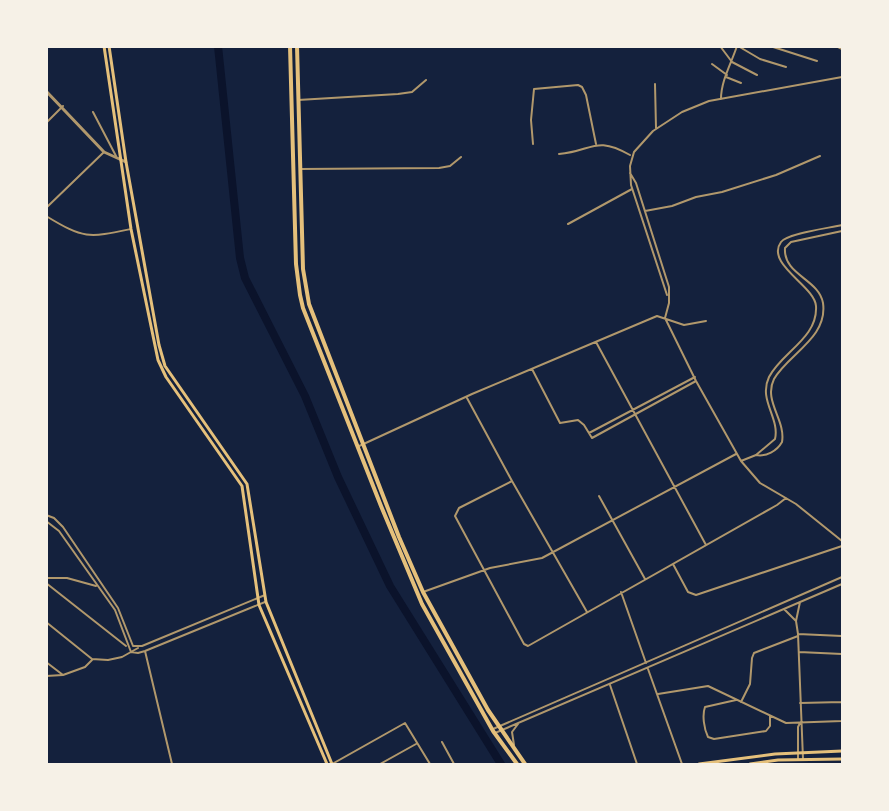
<svg xmlns="http://www.w3.org/2000/svg" width="889" height="811" viewBox="0 0 889 811" font-family="'Asap Condensed',sans-serif">
<rect width="100%" height="100%" fill="#14213d"/>
<g fill="none" stroke-linecap="round" stroke-linejoin="round">
<path stroke="#0b132b" stroke-width="8" d="M218 46 240 258 245 278 305 396 338 477 390 586 501 764"/>
<path stroke="#b1986c" stroke-width="2" d="M720 46 732 62 757 75
M738 46 760 59 786 67
M770 46 817 61
M836 46 842 49
M712 64 727 75
M726 77 741 83
M655 84 656 128
M721 99C721 81 731 64 737 46
M298 100 398 94 412 92 426 80
M93 112 116 156
M46 123 63 106
M533 144 531 120 534 89 578 85 582 87 586 95 596 144
M559 154C593 151 595 135 630 155
M300 169 439 168 450 166 461 157
M630 173 636 183 669 287V303L665 318 696 381 741 461 760 483 796 504 842 541
M46 208 104 152
M645 211 672 206 696 197 722 192 776 175 820 156
M46 216C84 239 88 238 131 229
M568 224 632 189
M667 295 631 185 630 166 634 152 653 131 682 112 709 101 842 77
M596 342 706 545
M532 369 560 423 578 420 584 425 592 438 696 381
M467 398 512 481 587 612
M589 433 695 377
M357 447 472 394 657 316 684 325 706 321
M756 455C766 457 777 451 782 442 786 420 763 401 774 379 788 354 828 338 823 303 819 279 783 275 785 248L791 242 842 231
M741 461 756 455 775 439C780 418 758 400 769 377 782 352 818 338 816 306 815 286 765 264 781 242 788 233 830 228 842 225
M512 481 459 508 455 516 524 644 528 646 777 505 786 498
M599 496 645 579
M46 515 54 518 63 527 118 608 133 646H142L265 595
M46 521 59 531 115 610 131 652 138 653 145 651 265 602
M673 564 688 592 696 595 842 546
M46 578H67L96 586
M46 583 126 646
M423 592 490 568 542 558 736 454
M621 592 646 663
M800 602 796 621 798 634 803 759
M784 609 796 621
M46 622 92 659 108 660 122 657 138 648
M798 634 842 636
M145 651 172 764
M799 652 842 654
M46 662 63 675 85 667 92 660
M648 669 682 764
M46 676 63 675
M610 685 637 764
M658 694 708 686 786 723 842 721
M736 700 705 707C702 715 704 729 708 737L714 739 766 731 770 726V716
M741 702 750 684 752 658 754 653 798 636
M800 703 842 702
M842 721V682
M493 729 842 577
M495 733 842 584
M442 742 454 764
M514 745 512 732 518 724
M798 759V727L800 723
M332 764 405 723 430 764
M380 764 416 744"/>
<path stroke="#b1986c" stroke-width="3" d="M46 91 104 152 126 162"/>
<path stroke="#e5c07b" stroke-width="3" d="M104 46 131 229 158 360 166 377 242 486 259 605 327 764
M109 46 126 162 159 345 165 366 247 484 266 602 332 764
M699 764 775 754 842 751
M750 764 778 760 842 759"/>
<path stroke="#e5c07b" stroke-width="4" d="M290 46 296 264 300 295 303 308 381 506 422 604 493 731 517 764
M297 46 303 269 309 304 399 537 423 592 488 710 525 764"/>
</g>
<rect width="889" height="811" fill="none" stroke="#f6f1e7" stroke-width="96"/>
</svg>
